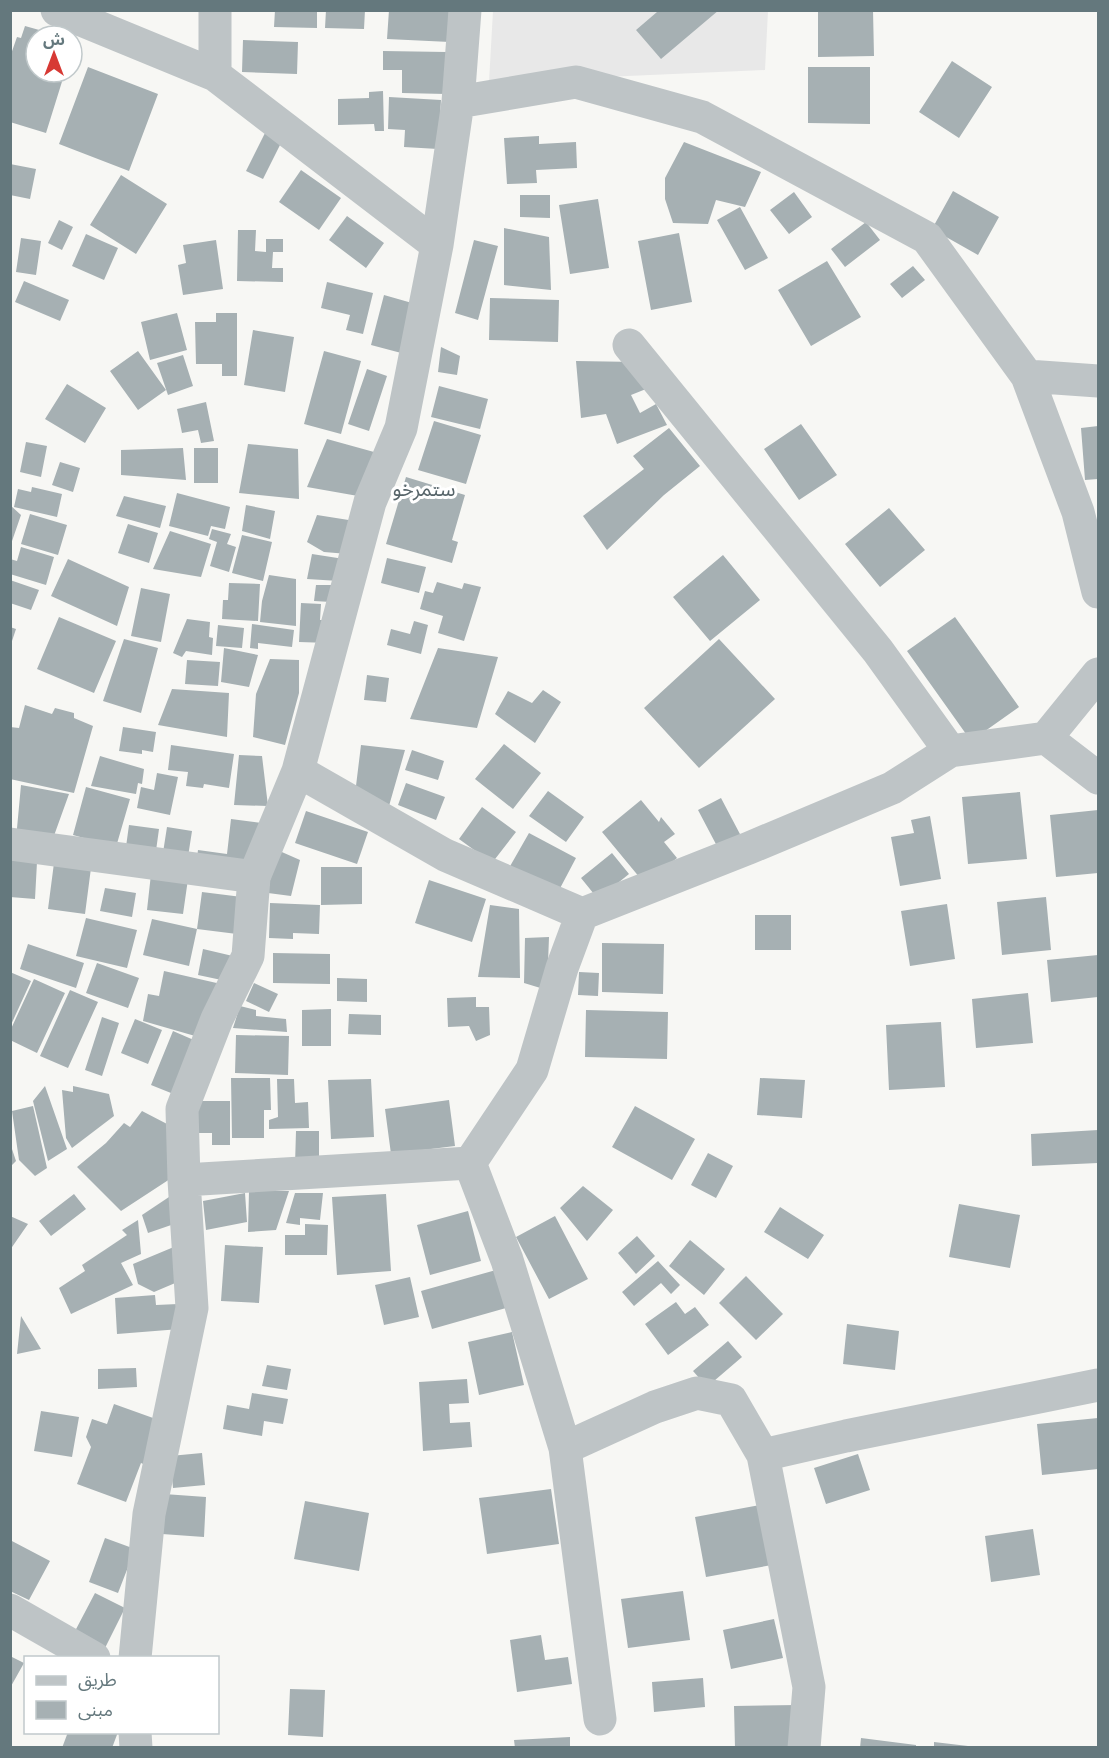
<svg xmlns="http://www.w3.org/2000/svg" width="1109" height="1758" viewBox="0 0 1109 1758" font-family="Manrope,'Noto Sans Arabic',sans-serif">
<rect width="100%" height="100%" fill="#f7f7f4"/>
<path fill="#e8e8e8" d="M493 11H768L765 70 489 82Z"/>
<path fill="#a6b0b3" d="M275 10H317V28L274 27Z
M326 10H365L364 29 325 28Z
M389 10 452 11 450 42 387 39Z
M656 10H719L661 59 636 30 657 12Z
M818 10H873L874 56 818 57Z
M25 26 57 35 36 36V72H65L46 133 10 122V57L17 37 21 38Z
M243 40 298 42 297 74 242 72Z
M383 51 447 52 446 94 402 93V70H383Z
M952 61 992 87 959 138 919 112Z
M88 67 158 94 129 171 59 144Z
M808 67H870V124L808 123Z
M383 91 384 131H375L374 124 338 125V99L369 98V92Z
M389 97 441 100 438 149 404 147 405 130 388 129Z
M265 133 282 141 263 179 246 171Z
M539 136V144L576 142 577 168 536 170 537 183 507 184 504 138Z
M684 142 761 172 745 207 716 200 708 224 673 223 665 199V178Z
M10 164 36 169 30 199 10 195Z
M301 170 341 198 319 230 279 202Z
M121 175 167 204 136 254 90 225Z
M953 191 999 217 978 255 932 229Z
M794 192 812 217 789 234 770 210Z
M520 195H550V218L520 217Z
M598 199 609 268 570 274 559 205Z
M740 207 768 258 745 270 717 220Z
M347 216 384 243 366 268 329 240Z
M59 220 73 227 62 250 48 243Z
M866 222 880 240 845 267 831 249Z
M504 228 549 237 551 290 504 285Z
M238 230H256L255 251 266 252V239H283V252H273L272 268H283V282L237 281Z
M679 233 692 302 651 310 638 241Z
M86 234 118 248 104 280 72 266Z
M21 238 41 241 36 275 16 272Z
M216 240 223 289 183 295 178 265 186 263 183 245Z
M474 240 498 246 478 320 455 313Z
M827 261 861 317 811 346 778 290Z
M913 266 925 280 902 298 890 284Z
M24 281 69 300 60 321 15 302Z
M327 282 373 293 363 334 346 330 350 315 321 308Z
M384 295 419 305 405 354 371 345Z
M490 298 559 300 558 342 489 340Z
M177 313 187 350 150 360 141 322Z
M216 313H237V376H222V364H196L195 322H216Z
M253 330 294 337 285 392 244 385Z
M441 347 460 356 457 375 438 372Z
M138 351 166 390 138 410 110 371Z
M324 351 361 361 341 434 304 424Z
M183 355 193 386 168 395 157 363Z
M576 361 637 362 646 389 631 395 640 413 656 404 667 425 617 444 606 414 581 418Z
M367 369 387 376 369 431 348 424Z
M67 384 106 408 85 443 45 419Z
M439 386 488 399 480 429 431 417Z
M206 402 214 441 201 443 198 430 182 433 177 409Z
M434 421 481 435 466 484 418 470Z
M801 424 837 475 799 500 764 449Z
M1098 426V479L1085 480 1081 428Z
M669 428 700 466 664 495 607 550 583 516 644 469 633 456Z
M327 439 374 452 358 496 307 487Z
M26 442 47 446 41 477 20 472Z
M248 444 298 449 299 499 239 493Z
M183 448 186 480 121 475V450Z
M194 448H218V483H194Z
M60 462 80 468 73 492 52 485Z
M406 477 465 495 452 540 458 542 452 563 386 544Z
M32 487 62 494 57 517 14 507 18 489 31 492Z
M177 493 230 507 225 529 211 526 208 536 169 526Z
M124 496 166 506 160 528 116 516Z
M10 505 21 515 11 544H10Z
M246 505 275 511 270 539 242 531Z
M889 508 925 550 880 587 845 544Z
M30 514 67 525 58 555 21 544Z
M317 515 355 521 348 554 324 552 307 542Z
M128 524 158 533 149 563 118 553Z
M212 529 231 534 227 544 236 547 229 572 210 566 217 542 209 539Z
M170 531 211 544 201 577 153 569Z
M242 535 272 542 263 581 232 573Z
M21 547 54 557 46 585 10 574V559L17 561Z
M312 554 344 559 339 581 307 579Z
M723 555 760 600 710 641 673 597Z
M387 558 426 567 419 593 381 583Z
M68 559 129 587 117 626 51 596Z
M269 575 296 579V626L260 622 262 601Z
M10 580 39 590 31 610 10 603Z
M437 582 462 589 464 583 481 587 464 641 438 633 443 616 420 609 425 591 433 593Z
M229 583 260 584 258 621 222 619 223 600H228Z
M316 585H332L331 602 314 601Z
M141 588 170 594 161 642 131 636Z
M301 603 321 604 320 620H330L329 643 299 642Z
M59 617 116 641 94 693 37 669Z
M955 617 1019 707 971 741 907 651Z
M187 619 210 622 209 637 213 638 212 655 186 651 182 657 173 653Z
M414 621 428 625 421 654 387 645 391 629 410 634Z
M252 624 294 630 292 647 258 643V649L250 648Z
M218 625 244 628 242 648 216 646Z
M10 627 16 629 11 644H10Z
M124 639 158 648 141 713 103 701Z
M719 639 775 699 699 768 644 708Z
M224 648 258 655 249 687 221 682Z
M438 648 498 657 477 728 410 719Z
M270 659 299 660V693L285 745 253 737 256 694Z
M187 660 220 662 218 686 185 684Z
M367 675 389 678 386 702 364 700Z
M172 689 229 693 227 737 158 725Z
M543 690 561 702 535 743 495 714 508 691 532 703Z
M25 705 52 714 55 708 74 713V718L93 726 74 793 10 779V727L19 728Z
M123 727 156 732 153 752 142 750V754L119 751Z
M504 744 541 773 513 809 475 779Z
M171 745 234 754 229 788 204 784 203 788 186 786 188 772 168 770Z
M361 745 405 750 389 806 355 794Z
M412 750 444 761 438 780 405 770Z
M239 755 262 756 268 806 234 805Z
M100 756 144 769 142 784 138 783 136 794 91 786Z
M157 773 178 777 170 815 137 808 141 787 154 790Z
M406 783 445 797 436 820 398 805Z
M21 785 69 794 51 844 16 839Z
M86 787 130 799 116 847 73 835Z
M548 791 584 817 566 842 529 816Z
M1020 792 1027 859 968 864 962 797Z
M721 798 741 836 718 848 698 810Z
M641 800 659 822 661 817 675 834 664 842 677 858 645 884 602 832Z
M482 807 516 832 492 863 459 839Z
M1098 810V873L1056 877 1050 815Z
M306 811 368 832 357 864 295 843Z
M930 816 941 879 900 886 891 837 914 833 911 820Z
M231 819 262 823 255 873 196 865 198 850 227 854Z
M129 825 159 829 155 858 125 854Z
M167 827 192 831 187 863 162 859Z
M529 833 576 858 557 894 509 868Z
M275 849 300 860 291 896 268 893Z
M612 853 629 874 598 899 581 878Z
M10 860 37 862 35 899 10 897Z
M54 863 91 868 85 914 48 909Z
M321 867H362V904L321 905Z
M151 874 188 879 183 914 147 910Z
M429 880 486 899 472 942 415 923Z
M105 888 136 893 132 917 100 911Z
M202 892 242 897 237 934 197 929Z
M1046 897 1051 950 1002 955 997 902Z
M270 903 320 905 319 934 293 933V939L269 938Z
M947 904 955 959 910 966 901 911Z
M490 905 519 909 520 978 478 977Z
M755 915H791V950H755Z
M86 918 137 930 127 968 76 956Z
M152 919 197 929 189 966 143 955Z
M549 937 547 990 524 983 525 938Z
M602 943 664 944 663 994 602 992Z
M28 944 84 963 76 988 20 969Z
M203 949 237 957 231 982 198 975Z
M273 953 330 954V984L273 983Z
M1098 955V997L1051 1002 1047 960Z
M97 963 139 978 128 1008 86 993Z
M164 971 221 984 202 1038 143 1021 148 994 159 996Z
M10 972 31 981 10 1027Z
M579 972 599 973 598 996 578 995Z
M337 978 367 979V1002L337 1001Z
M34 979 65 993 37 1053 10 1040V1031Z
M254 983 278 994 269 1012 246 1001Z
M70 990 98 1002 68 1068 40 1056Z
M1028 993 1033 1043 976 1048 972 999Z
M476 997V1007H489L490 1035 476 1041 469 1026 448 1027 447 998Z
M240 1006 256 1010V1016L286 1019 287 1032 233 1028Z
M331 1009V1046H302V1010Z
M586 1010 668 1012 667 1059 585 1057Z
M349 1014 381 1015V1035L348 1034Z
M102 1017 119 1023 102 1076 85 1070Z
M135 1019 162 1030 148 1064 121 1053Z
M941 1022 945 1087 889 1090 886 1025Z
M173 1031 203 1044 181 1097 151 1085Z
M236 1035 289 1036 288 1075 235 1073Z
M231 1078H270L271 1110H264V1138H232Z
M760 1078 805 1080 802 1118 757 1115Z
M277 1079H294L295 1103 308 1102 309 1128 269 1129V1120L278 1117Z
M371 1079 374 1137 331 1139 328 1080Z
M45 1086 67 1149 48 1161 33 1101Z
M73 1086 109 1094 114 1116 72 1148 66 1138 62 1090 73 1092Z
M449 1100 455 1146 391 1154 385 1109Z
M187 1101H230V1145H212V1133H188Z
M33 1106 47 1168 35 1176 19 1160 12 1111Z
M635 1106 695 1139 672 1180 612 1147Z
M142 1111 169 1125 173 1177 121 1211 77 1167 106 1143 124 1123 130 1127Z
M1098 1130V1163L1032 1166 1031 1134Z
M296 1131H319V1166L295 1165Z
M10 1143 16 1161 10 1167Z
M708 1153 733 1166 716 1198 691 1185Z
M583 1186 613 1210 587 1241 560 1208Z
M249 1191H289L276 1230 248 1232Z
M245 1193 247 1222 206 1230 203 1201Z
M295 1193H323L320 1220 300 1218V1225L286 1223Z
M74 1194 86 1209 51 1236 39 1221Z
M386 1194 391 1271 337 1275 332 1197Z
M172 1195 177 1223 148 1233 142 1215Z
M959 1204 1020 1215 1010 1268 949 1257Z
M780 1207 824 1235 808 1259 764 1232Z
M468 1211 481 1261 430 1275 417 1225Z
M10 1216 28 1224 10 1250Z
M555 1216 588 1279 549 1299 516 1237Z
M138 1220 141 1254 121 1263 133 1285 71 1314 59 1288 85 1271 82 1265 127 1235 122 1230Z
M305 1224 328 1225 327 1255H285V1235H305Z
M637 1236 655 1256 636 1274 618 1253Z
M690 1240 725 1269 704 1295 669 1266Z
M181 1244 187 1278 154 1292 138 1284 133 1264Z
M225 1245 263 1247 259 1303 221 1301Z
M658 1261 680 1285 671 1294 661 1283 634 1306 622 1292Z
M496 1270 506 1308 432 1329 421 1291Z
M746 1276 783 1314 756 1340 719 1303Z
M410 1277 419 1317 384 1325 375 1285Z
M155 1295 156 1305 178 1304 180 1329 117 1334 115 1298Z
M676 1302 685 1314 695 1307 709 1325 668 1355 645 1324Z
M21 1316 41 1349 17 1354Z
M847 1324 899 1331 895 1370 843 1364Z
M512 1332 524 1385 479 1395 468 1342Z
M728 1341 742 1357 707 1387 693 1371Z
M267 1365 291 1369 287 1390 262 1386Z
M136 1368 137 1387 98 1389V1369Z
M467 1379 469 1403 449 1404 450 1423 470 1422 472 1447 423 1451 419 1382Z
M252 1393 288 1399 283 1424 264 1421 262 1436 223 1429 227 1405 249 1409Z
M114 1404 167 1423 150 1467 141 1463 126 1502 77 1484 91 1447 86 1437 92 1419 107 1424Z
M41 1411 79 1417 72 1457 34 1451Z
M1098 1418V1469L1042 1475 1037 1424Z
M202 1453 205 1485 173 1488 170 1456Z
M858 1454 870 1490 826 1504 814 1468Z
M551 1489 559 1544 487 1554 479 1498Z
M164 1494 206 1497 204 1537 162 1534Z
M305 1501 369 1513 359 1571 294 1559Z
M766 1504 777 1564 706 1577 695 1517Z
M1033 1529 1040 1575 991 1582 985 1536Z
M105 1538 135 1549 118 1593 89 1582Z
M10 1540 50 1561 29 1600 10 1591Z
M683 1591 690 1640 628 1648 621 1599Z
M95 1593 125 1608 105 1648 74 1633Z
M774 1619 783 1658 731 1669 723 1630Z
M541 1635 545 1660 568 1657 572 1684 517 1692 510 1640Z
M10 1656 24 1663 10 1688Z
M703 1678 705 1707 654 1712 652 1682Z
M290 1689 325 1690 323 1737 288 1735Z
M798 1705V1748H735L734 1706Z
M68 1732H118L112 1748H62Z
M570 1737V1748H515L514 1740Z
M861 1738 916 1745V1748H860Z
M934 1742 968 1746V1748H934Z"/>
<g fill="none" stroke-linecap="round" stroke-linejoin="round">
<path stroke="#bec4c6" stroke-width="33" d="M57 10 215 75 437 245
M215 10V75
M458 102 576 82 702 117 927 238 1027 376 1078 512 1098 592
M629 345 878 651 950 751
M1027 376 1098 381
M1046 738 1098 674
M298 771 445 855 582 914 749 848 892 788 950 751 1046 738 1098 778
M10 844 254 877
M582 914 562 968 532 1070 470 1163 507 1260 565 1448 600 1719
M184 1180 470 1163
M565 1448 655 1407 697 1393 731 1400 763 1455 809 1687 804 1748
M763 1455 846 1436 1098 1385
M10 1610 94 1658
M135 1658 149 1514 192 1308 184 1180 182 1109 217 1019 248 956 254 877 298 771 370 502 401 428 437 245 458 102 465 10
M135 1732 136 1748"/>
</g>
<g text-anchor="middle" stroke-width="6" stroke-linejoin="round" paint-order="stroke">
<g font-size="20" fill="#566469" stroke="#fff">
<text x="424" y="496">ستمرخو</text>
</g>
</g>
<rect width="1109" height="1758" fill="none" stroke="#64787d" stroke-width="24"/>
<rect x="24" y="1656" width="195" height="78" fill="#ffffff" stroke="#c1c9cb" stroke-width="1.5"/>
<rect x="36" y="1676" width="30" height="9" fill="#bec4c6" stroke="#c1c9cb" stroke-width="1.5"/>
<text x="78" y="1686" font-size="18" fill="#64787d">طريق</text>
<rect x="36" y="1701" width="30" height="18" fill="#a6b0b3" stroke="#c1c9cb" stroke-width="1.5"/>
<text x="78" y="1716" font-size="18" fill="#64787d">مبنى</text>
<g transform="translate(54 54)"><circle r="28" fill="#ffffff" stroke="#c1c9cb" stroke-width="1.5"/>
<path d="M0-4.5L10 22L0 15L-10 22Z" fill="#d73934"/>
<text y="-9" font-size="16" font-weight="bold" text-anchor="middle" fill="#64787d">ش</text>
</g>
</svg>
